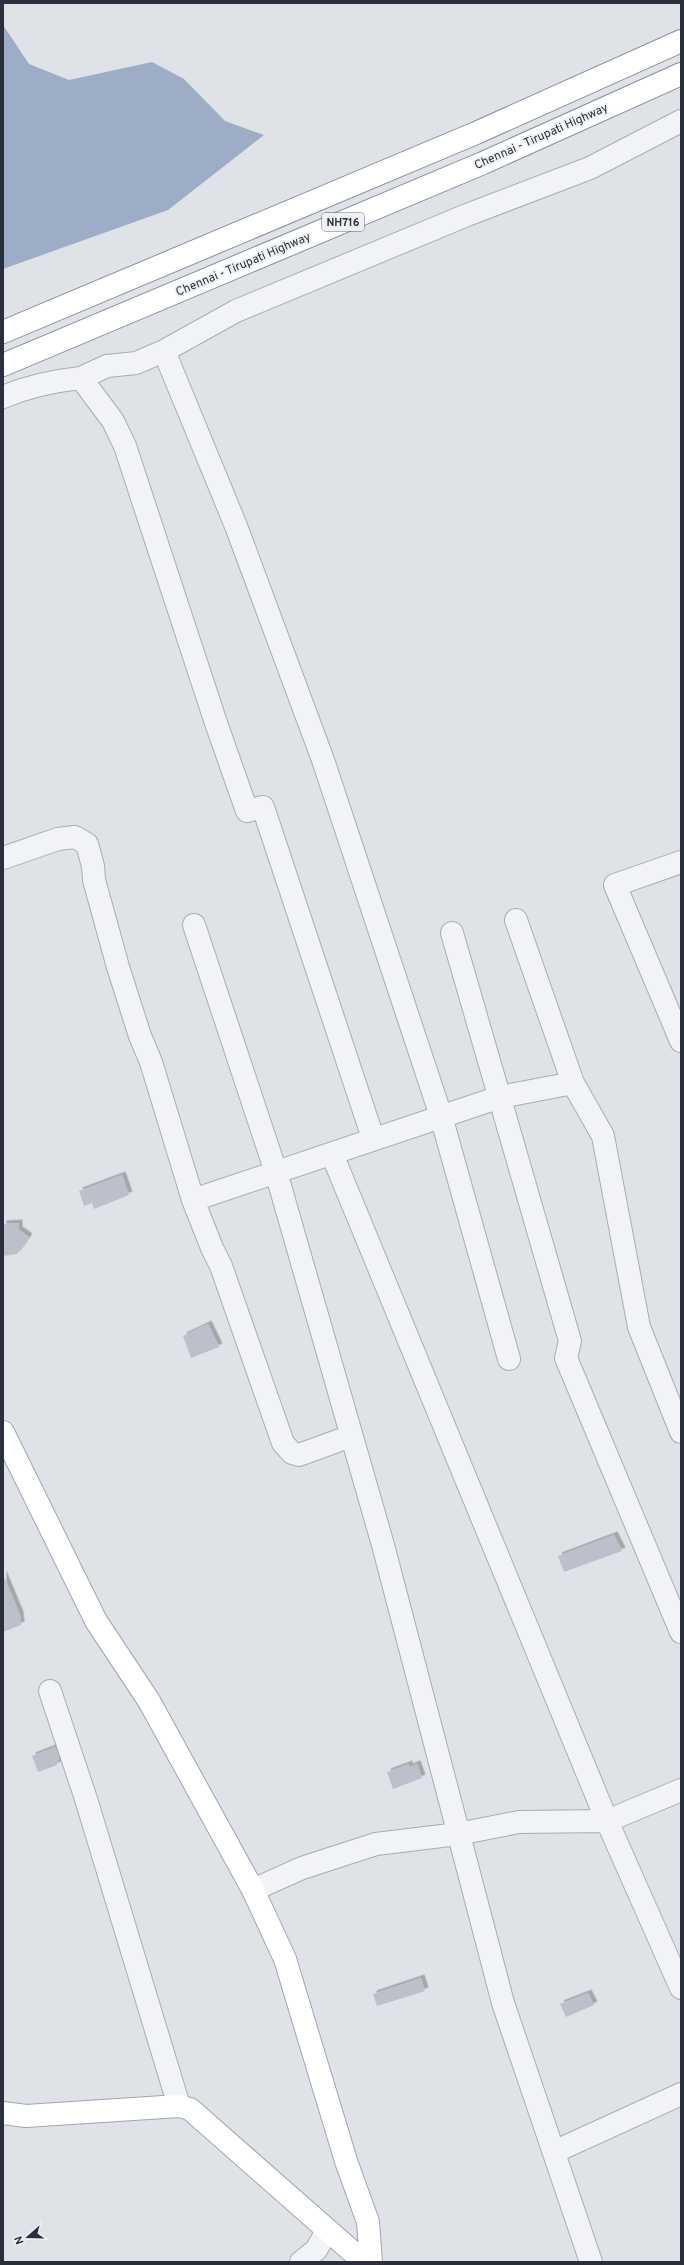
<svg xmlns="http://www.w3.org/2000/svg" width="684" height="2265" viewBox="0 0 684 2265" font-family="Overpass,sans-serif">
<defs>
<filter id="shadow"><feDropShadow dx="3.5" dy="-3.5" stdDeviation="0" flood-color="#0004"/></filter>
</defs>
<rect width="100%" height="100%" fill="#dfe2e7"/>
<path fill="#9cadc5" d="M3 25 29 64 69 80 152 62 184 79 225 121 264 135 168 210 3 269Z"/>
<path fill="#bcc0ca" filter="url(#shadow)" d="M122 1175 129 1195 94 1209 92 1203 84 1206 79 1191Z
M19 1223V1230L29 1237 17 1254 3 1256V1224Z
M208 1324 219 1347 191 1358 183 1336Z
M614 1535 622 1551 564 1572 558 1556Z
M3 1574 20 1615 21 1625 3 1632Z
M55 1747 59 1756 57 1765 38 1772 32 1756Z
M409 1764V1767L417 1764 422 1778 393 1789 387 1772Z
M421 1978 425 1991 377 2006 373 1994Z
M588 1993 594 2005 566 2017 560 2004Z"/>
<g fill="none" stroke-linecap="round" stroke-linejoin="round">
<defs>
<path id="minor" d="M164 351 236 311 467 215 590 168 681 121
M81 378 107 366 136 363 164 351 236 526 323 760 441 1116 509 1359
M3 397C29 386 52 381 81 378L113 421 125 446 216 723 247 811 263 807 373 1138
M3 858 58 839 75 837 87 844 93 866 94 880 118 967 140 1036 151 1062 193 1200 212 1248 221 1266 283 1443 292 1453 299 1455 351 1436
M681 862 615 885 681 1041
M516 920 573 1083 603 1136 639 1327 681 1432
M194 925 276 1172 383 1545 503 2003 591 2262
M452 933 570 1341 566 1358 681 1632
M332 1154 607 1821 681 1988
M193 1200 500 1097 573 1083
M50 1691 86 1799 179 2106
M253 1890 302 1868 376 1844 458 1834 519 1822 607 1821 681 1790
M554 2152 681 2094
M301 2262 316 2250 327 2231"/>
<path id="major" d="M3 1432 96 1621 149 1701 253 1890 285 1959 346 2161 368 2222 371 2262
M3 2113 26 2116 179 2106 190 2109 364 2262"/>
<path id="highway" d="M3 332 476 133 681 41
M3 365 483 163 681 74"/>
</defs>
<use href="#minor" stroke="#a8acb4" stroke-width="24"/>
<use href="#major" stroke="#9fa5b2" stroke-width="24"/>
<use href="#highway" stroke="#878e9d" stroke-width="24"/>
<use href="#minor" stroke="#f1f3f6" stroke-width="22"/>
<use href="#major" stroke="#fff" stroke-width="22"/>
<use href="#highway" stroke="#fff" stroke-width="22"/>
</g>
<g text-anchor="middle" stroke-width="4" stroke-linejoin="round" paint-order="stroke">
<rect fill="#eef0f5" stroke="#646974" stroke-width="1" x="322" y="213" width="42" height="18" rx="3"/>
<g font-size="11" font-weight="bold" fill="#292f3d">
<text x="343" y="226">NH716</text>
</g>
<g font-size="12" fill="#292f3d" stroke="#eef0f5">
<text transform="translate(541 136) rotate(-24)" y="4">Chennai - Tirupati Highway</text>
<text transform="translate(243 264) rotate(-23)" y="4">Chennai - Tirupati Highway</text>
</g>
</g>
<rect width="684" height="2265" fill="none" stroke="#292f3d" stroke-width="8"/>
<g transform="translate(28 2237) rotate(250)" stroke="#eef0f5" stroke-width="3" paint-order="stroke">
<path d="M0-3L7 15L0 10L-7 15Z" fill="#292f3d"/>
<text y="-6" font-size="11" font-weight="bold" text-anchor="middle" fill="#292f3d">N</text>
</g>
</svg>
